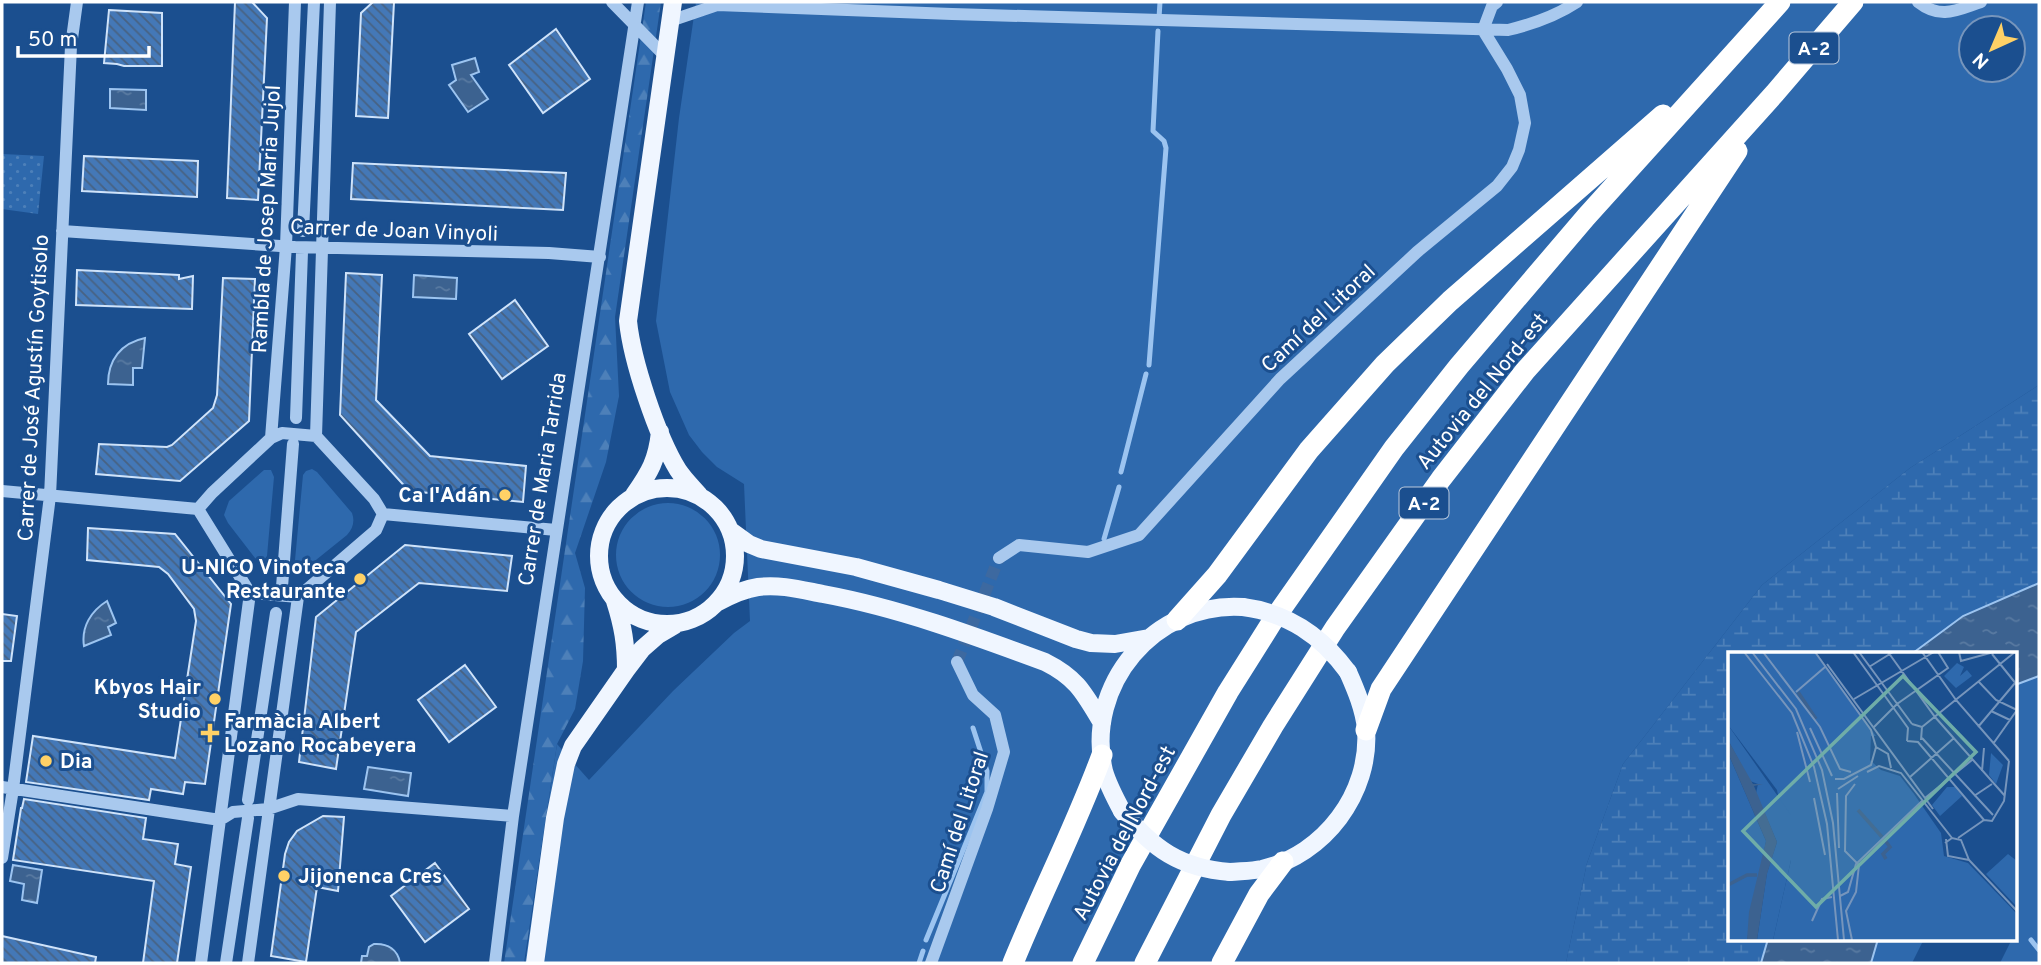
<svg xmlns="http://www.w3.org/2000/svg" width="2041" height="965" viewBox="0 0 2041 965" font-family="Overpass,sans-serif">
<defs>
<pattern id="forest-firs" width="22" height="20" patternUnits="userSpaceOnUse" patternTransform="scale(1.75)"><rect width="22" height="20" fill="#2e69ad"/><path d="M5 1l3.5 6h-7zM16 11l3.5 6h-7z" fill="#4d80b9"/></pattern>
<pattern id="wetland-marsh" width="20" height="14" patternUnits="userSpaceOnUse" patternTransform="scale(1.75)"><rect width="20" height="14" fill="#2e69ad"/><path d="M1 5h8M5 5V1M11 12h8M15 12V8" fill="none" stroke="#4d80b9"/></pattern>
<pattern id="park-dots" width="8" height="8" patternUnits="userSpaceOnUse" patternTransform="scale(1.75)"><rect width="8" height="8" fill="#2e69ad"/><path d="M2 2h.1M6 6h.1" fill="none" stroke="#4d80b9" stroke-width="1.8" stroke-linecap="round"/></pattern>
<pattern id="water-ripples" width="26" height="14" patternUnits="userSpaceOnUse" patternTransform="scale(1.75)"><rect width="26" height="14" fill="#3c6290"/><path d="M2 4q2-2 4 0t4 0M15 11q2-2 4 0t4 0" fill="none" stroke="#597aa1"/></pattern>
<pattern id="building-back-hatch" width="6" height="6" patternUnits="userSpaceOnUse" patternTransform="scale(1.75)"><rect width="6" height="6" fill="#4478b7"/><path d="M-1 5l2 2M0 0l6 6M5-1l2 2" fill="none" stroke="#486282"/></pattern>
</defs>
<rect width="100%" height="100%" fill="#1b4f8f"/>
<path fill="#2e69ad" fill-rule="evenodd" d="M696 2H2039V385L1910 468 1762 585 1623 764 1587 863 1566 963H525L557 744 589 780 673 691 734 633 750 621 744 484 717 467 702 452 689 435 670 392 656 321 679 118ZM1971 28H2013V70H1971Z
M312 469 317 472 352 513C355 521 353 529 347 535L306 568 302 569 297 567 295 560 303 475 306 471Z
M264 470H271L274 477 267 556C264 561 260 561 255 558L228 523 224 515 229 501Z
M616 555a52 52 0 1 1 104 0a52 52 0 1 1-104 0Z
M2039 676V963H2000L2012 939H2015L2016 930 2015 929V685Z
M1878 939H1924L1912 963H1871Z"/>
<path fill="url(#forest-firs)" d="M646 2H661L615 317 619 396 606 462 575 553 585 588 583 661 575 709 557 744 524 963H504Z"/>
<path fill="url(#wetland-marsh)" d="M2039 385V583L1963 616 1913 653 1730 654V939H1768L1761 963H1566L1587 863 1623 764 1762 585 1910 468Z"/>
<path fill="url(#park-dots)" d="M2 154 44 156 38 214 2 209Z"/>
<path fill="url(#water-ripples)" stroke="#9cc4f0" stroke-width="2" d="M475 58 479 72 471 75 488 99 468 112 449 85 456 80 452 65Z
M110 89 146 90V110L110 108Z
M414 275 457 278 456 299 413 297Z
M145 338 142 368H133V385L108 384C108 360 121 343 145 338Z
M2039 583V676L2015 685V654L1913 653 1963 616Z
M107 601 116 623 108 627 111 635 84 646C81 627 91 611 107 601Z
M368 767 411 773 408 796 364 789Z
M13 865 42 870 37 903 22 900 24 884 10 881Z
M1768 939H1878L1871 963H1761Z
M374 944C388 943 398 950 400 963H361L362 956H367L369 947Z"/>
<g fill="none" stroke-linecap="round" stroke-linejoin="round">
<path stroke="#9cc4f0" stroke-width="5" d="M1159 18 1160 2
M1149 365 1166 148 1164 141 1153 131 1158 31
M1121 472 1146 374
M1104 539 1119 487
M926 940 987 792V771L973 728
M2031 940 2039 950
M919 963 923 951"/>
</g>
<path fill="url(#building-back-hatch)" stroke="#cfe3fa" stroke-width="2" d="M235 2H252L267 18 258 200 227 198Z
M373 2H394L388 118 356 116 361 13Z
M109 10 162 13V66H124L117 64 104 63Z
M556 29 590 79 543 113 509 65Z
M84 156 198 161 197 197 82 191Z
M353 163 566 173 563 210 351 199Z
M77 270 179 275V279L193 276 192 309 76 305Z
M346 273 382 275 376 400 430 456 526 466 523 502 409 491 340 415Z
M223 278 255 279 249 421 180 481 96 474 99 444 167 447 172 445 213 408 217 395Z
M515 300 548 346 502 379 469 334Z
M88 528 175 534 231 604 205 784 185 782 183 794 151 789 149 800 26 782 33 736 175 758 196 621 194 609 168 574 159 567 87 560Z
M405 545 512 556 507 591 419 583 356 632 336 769 299 762 316 617Z
M2 614 17 616 11 661H2Z
M465 665 496 707 449 742 418 700Z
M24 799 146 818 143 839 178 844 175 864 191 867 177 963H143L154 881 13 860 21 808H22Z
M323 816 344 817 338 891 317 887 306 962 271 956 285 854 289 842 297 831Z
M435 863 469 909 425 942 391 896Z
M2 936 96 957 95 963H2Z"/>
<g fill="none" stroke-linecap="round" stroke-linejoin="round">
<path stroke="#3d69a0" stroke-width="12" stroke-dasharray="12 6" stroke-linecap="butt" d="M957 662 999 558"/>
<path stroke="#a9c9ee" stroke-width="12" d="M612 2 666 57
M1918 2C1941 20 1957 10 1981 2
M670 21 717 5 952 14 1508 30C1533 24 1556 16 1577 2
M62 231 295 247 549 253 600 257
M303 231 314 2
M296 418 302 252
M316 436 330 2
M271 438 286 246 295 2
M2 491 198 509
M383 514 556 530
M999 558 1019 545 1088 552 1139 535 1280 379 1417 252 1497 186 1512 167 1519 150 1525 123 1520 95 1507 69 1483 30 1492 6 1497 2
M282 587 293 444
M298 597 250 593 198 509 212 493 271 438 282 433 316 436 374 499 383 514
M2 787 220 820 233 812 268 809 298 799 513 816
M248 800 276 613
M2 858 13 789 50 496 71 46 77 2
M201 963 250 593
M226 963 248 818
M248 963 298 597 376 530 383 514
M495 963 513 816 638 2
M931 963 987 809 1004 752 995 715 973 695 957 662"/>
<path stroke="#f0f6ff" stroke-width="18" d="M673 2 628 321C632 361 657 436 678 470 684 479 692 487 699 495
M599 556a68 68 0 1 1 136 0a68 68 0 1 1-136 0Z
M634 495C650 472 657 460 660 432
M731 531 749 544 761 549 856 567 939 590 994 607 1076 639 1091 643 1115 644 1149 638
M615 601C623 626 626 644 626 670
M718 602C731 595 744 589 758 587 780 584 802 590 823 594 899 608 972 635 1045 662 1077 678 1084 693 1102 723
M1122 811C1115 798 1108 785 1104 771 1084 685 1155 601 1243 607
M1230 872C1241 871 1252 871 1262 869 1324 855 1371 793 1366 729 1364 709 1356 690 1348 672
M535 963 555 818 566 764 573 746 626 670 642 649 658 635 675 625"/>
<path stroke="#fff" stroke-width="21" d="M1177 620 1217 575 1309 450 1385 364 1450 301 1663 115
M1366 730 1381 689 1737 151
M1013 963C1041 894 1076 826 1102 755
M1083 963 1131 864 1228 692 1272 622 1394 448 1459 366 1586 217 1780 2
M1145 963 1221 815 1273 726 1335 628 1441 479 1525 371 1775 93 1853 2
M1222 963 1259 894 1283 862"/>
<path stroke="#f0f6ff" stroke-width="18" d="M1243 607C1288 613 1321 635 1348 672
M1122 811C1153 849 1180 868 1230 872"/>
</g>
<g fill="#ffd166" stroke="#1b4f8f" stroke-width="2.5">
<circle cx="505" cy="495" r="7"/>
<circle cx="360" cy="579" r="7"/>
<circle cx="215" cy="699" r="7"/>
<path d="M206.5 722.5h7v7h7v7h-7v7h-7v-7h-7v-7h7z"/>
<circle cx="46" cy="761" r="7"/>
<circle cx="284" cy="876" r="7"/>
</g>
<g text-anchor="middle" stroke-width="6" stroke-linejoin="round" paint-order="stroke">
<g fill="#1b4f8f" stroke="#bbcadd" stroke-width="2">
<rect x="1789.5" y="32.5" width="49" height="31" rx="5"/>
<rect x="1399.5" y="487.5" width="49" height="31" rx="5"/>
</g>
<g font-size="19" font-weight="bold" fill="#fff">
<text x="1814" y="55">A-2</text>
<text x="1424" y="510">A-2</text>
</g>
<g font-size="21" fill="#fff" stroke="#1b4f8f">
<text transform="translate(266 219) rotate(-87)" y="7">Rambla de Josep Maria Jujol</text>
<text transform="translate(394 230) rotate(2)" y="7">Carrer de Joan Vinyoli</text>
<text transform="translate(1318 318) rotate(-43)" y="7">Camí del Litoral</text>
<text transform="translate(33 388) rotate(-87)" y="7">Carrer de José Agustín Goytisolo</text>
<text transform="translate(1482 391) rotate(-51)" y="7">Autovia del Nord-est</text>
<text transform="translate(542 479) rotate(-81)" y="7">Carrer de Maria Tarrida</text>
<text transform="translate(959 822) rotate(-72)" y="7">Camí del Litoral</text>
<text transform="translate(1124 833) rotate(-62)" y="7">Autovia del Nord-est</text>
</g>
<g font-size="21" font-weight="bold" fill="#fff" stroke="#1b4f8f" text-anchor="end">
<text x="491" y="502">Ca l'Adán</text>
<text x="346" y="574">U-NICO Vinoteca<tspan x="346" dy="24">Restaurante</tspan></text>
<text x="201" y="694">Kbyos Hair<tspan x="201" dy="24">Studio</tspan></text>
<text x="224" y="728" text-anchor="start">Farmàcia Albert<tspan x="224" dy="24">Lozano Rocabeyera</tspan></text>
<text x="60" y="768" text-anchor="start">Dia</text>
<text x="298" y="883" text-anchor="start">Jijonenca Cres</text>
</g>
</g>
<g transform="translate(1728 652)">
<rect width="289" height="289" fill="#1b4f8f"/>
<path d="M0 0H88L148 84H143L142 108 153 118 172 124 186 142 213 181 216 204 240 211 289 262V288H45L63 208 49 138 0 73ZM0 101 38 189 19 288H0Z" fill="#2e69ad"/>
<path d="M0 73 63 163V208L45 288H29L39 221 49 190 28 141 30 132 22 129 0 88Z" fill="#2e69ad"/>
<path d="M229 11 236 15 232 24 239 18 244 24 228 36 216 24ZM263 101 275 113 268 132 261 123ZM219 135H227L234 144 212 164 204 153ZM280 202 289 209V255L258 222Z" fill="#2e69ad"/>
<path d="M0 88 25 132H35L26 134 49 190 39 222 29 288H19L21 260 38 189 0 101Z" fill="#3c6290"/>
<path fill="none" stroke="#3c6290" stroke-width="3.5" d="M70 40 88 67M130 158 154 185M156 187 162 195 155 202 158 207M0 233 19 223H29"/>
<path fill="none" stroke="#7695bc" stroke-width="2" d="M16 0 64 61 86 115 99 172 110 288M24 0 68 57 94 118 105 171 116 288M35 0 92 75 112 117 123 120M87 0 143 78 148 95 143 113 116 127H107M125 0 180 76 179 89M131 0 184 72M160 0 207 65 277 144M194 0 228 48 281 109M231 0 233 9 266 0M264 2 289 33M99 12 205 157M141 15 165 0M250 29 268 48 289 58M68 40 97 15M126 47 206 0M263 59 282 68M184 72 194 75 193 88M146 75 169 52 220 16 210 0M194 75 287 0M250 75 287 31M82 76 104 124M69 80 82 130M194 86 265 163M179 89 190 90 256 168M265 92 289 58M148 95 160 102 163 116M254 119 256 96M139 120 151 114 173 121 224 186M182 125 226 86M110 137 130 124M109 141 111 196M246 144 264 132M86 146 97 203M197 146 244 108M256 168 264 169 276 149 281 109M230 186 256 168M218 187 220 204 241 208M217 191 224 186 233 188 241 208 289 259M112 244 120 240 128 212 194 149M84 269 94 247 104 245M124 288 118 259 128 240 131 213 117 199 118 144 127 132"/>
<path fill="#6fada8" fill-opacity="0.15" stroke="#6fada8" stroke-width="3.5" d="M175 24 248 100 88 255 15 179Z"/>
<rect width="289" height="289" fill="none" stroke="#fff" stroke-width="3.5"/>
</g>
<rect width="2041" height="965" fill="none" stroke="#ffffff" stroke-width="7"/>
<g transform="translate(1992 49) rotate(224)"><circle r="33" fill="#1b4f8f" stroke="#7695bc" stroke-width="2"/>
<path d="M0-5L12 26L0 18L-12 26Z" fill="#ffd166"/>
<text y="-10" font-size="19" font-weight="bold" text-anchor="middle" fill="#ffffff">N</text>
</g>
<path d="M18 46v10h131v-10" fill="none" stroke="#ffffff" stroke-width="3.5"/>
<text x="28" y="46" font-size="21" fill="#ffffff" stroke="#1b4f8f" stroke-width="5" paint-order="stroke">50 m</text>
</svg>
